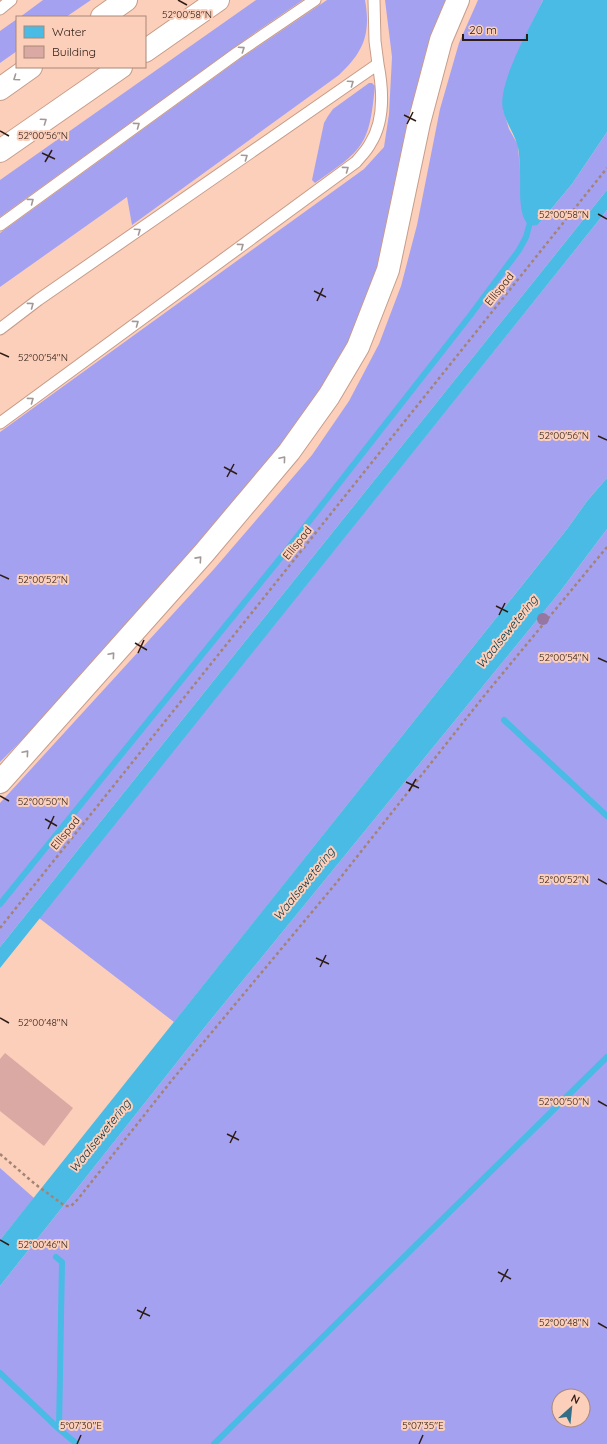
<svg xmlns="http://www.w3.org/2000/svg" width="607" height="1444" viewBox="0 0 607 1444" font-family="Quicksand,sans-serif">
<rect width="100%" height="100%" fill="#fccfba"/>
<path fill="#a5a1f1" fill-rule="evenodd" d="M43 0H91L66 17H20Z
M256 0H303L256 32 0 217V180Z
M327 0H365C371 33 364 52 339 75L132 225 127 197 0 287V233L241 58Z
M385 0H449L379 276 346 356 255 483 71 691 0 762V432L364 169 384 147 389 114 392 57Z
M478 0H543L518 52 503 96V109L509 129 518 145 520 171 547 214 572 184 607 132V190L0 947V803L214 569 312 455 349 401 379 344 401 286 417 225 440 109 459 43Z
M17 19V51L0 63V31Z
M369 83H372L375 86C369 146 364 149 315 183L312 180 324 123 328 116 333 109Z
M607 210V478L587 501 567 529 174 1022 39 918Z
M607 529V1444H0V1286L204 1028 559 593ZM559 1396H583V1420H559Z
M0 1168 34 1198 0 1240Z"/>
<path fill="#49bbe4" d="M543 0H607V132L572 184 547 214 537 225 529 226C517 213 521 188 520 171 519 162 520 152 517 144 514 133 506 123 503 110 497 83 531 26 543 0Z
M607 190V210L0 968V947Z
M607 478V529L559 593 204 1028 0 1286V1240L567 529 587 501Z"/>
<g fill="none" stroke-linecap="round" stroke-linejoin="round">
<path stroke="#49bbe4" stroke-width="6" d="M504 720 607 816
M0 904 282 556 469 317 519 250 526 237 529 226
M56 1257 62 1262 59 1429 77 1444
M0 1373 59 1429
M214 1444 607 1057"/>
</g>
<path fill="#daa9a3" d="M5 1053 73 1108 44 1146 0 1111V1059Z"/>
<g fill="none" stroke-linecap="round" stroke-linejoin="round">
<defs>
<path id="service" d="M0 9 11 0
M0 225 237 53 315 0
M0 329 38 300 378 64 375 41 374 0
M0 423 356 162C361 156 367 150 370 144 385 121 383 90 378 64"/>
<path id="motorway" d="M102 17 126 0
M145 51 218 0
M0 89 31 67
M0 151 121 67
M0 782 204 553 289 452 329 396 358 347 388 270 419 123 441 40 458 0"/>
</defs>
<use href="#service" stroke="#c79c89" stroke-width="13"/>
<use href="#motorway" stroke="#c79c89" stroke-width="24"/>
<path stroke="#a48374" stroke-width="2.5" stroke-dasharray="3 3" stroke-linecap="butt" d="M0 928 607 168
M0 1154 35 1184 65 1206H71L78 1199 172 1080 337 882 484 696 607 547"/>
<use href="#service" stroke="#fff" stroke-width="11"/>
<use href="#motorway" stroke="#fff" stroke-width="22"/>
</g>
<circle fill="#9577a1" cx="543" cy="619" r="6"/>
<defs><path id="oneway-chevron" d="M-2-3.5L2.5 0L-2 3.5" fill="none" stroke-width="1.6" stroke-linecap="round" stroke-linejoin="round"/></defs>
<g stroke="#a19996">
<use href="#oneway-chevron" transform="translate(242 49) rotate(-34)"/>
<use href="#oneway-chevron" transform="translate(16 78) rotate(145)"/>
<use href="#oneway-chevron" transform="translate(351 83) rotate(-35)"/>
<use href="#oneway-chevron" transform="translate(44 121) rotate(-35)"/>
<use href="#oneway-chevron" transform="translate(137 125) rotate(-36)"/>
<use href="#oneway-chevron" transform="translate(245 157) rotate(-35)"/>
<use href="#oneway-chevron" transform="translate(346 169) rotate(-36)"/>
<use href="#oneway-chevron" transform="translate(31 201) rotate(-37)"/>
<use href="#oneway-chevron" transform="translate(138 231) rotate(-35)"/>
<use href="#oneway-chevron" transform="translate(241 246) rotate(-36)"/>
<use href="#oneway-chevron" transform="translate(31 305) rotate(-37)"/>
<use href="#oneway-chevron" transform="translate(136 323) rotate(-36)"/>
<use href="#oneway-chevron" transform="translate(31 400) rotate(-36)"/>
<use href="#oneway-chevron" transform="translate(283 459) rotate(-50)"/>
<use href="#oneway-chevron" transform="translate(199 559) rotate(-48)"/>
<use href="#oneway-chevron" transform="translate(112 655) rotate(-49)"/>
<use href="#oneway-chevron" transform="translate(26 753) rotate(-49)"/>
</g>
<path fill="none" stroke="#2e1d16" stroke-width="1.5" d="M178 0 187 5M404 115 416 121M407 124 413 112M0 131 9 136M42 153 55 159M45 162 52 150M598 214 607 219M314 291 326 297M317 301 323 288M0 353 9 357M598 436 607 440M224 467 237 474M227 477 234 464M0 575 9 579M496 606 508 612M499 615 505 603M135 643 147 650M138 653 144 640M598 658 607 662M406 782 419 788M409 791 416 779M0 796 9 801M45 819 57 826M48 829 54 816M598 879 607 884M316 958 329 964M320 967 326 955M0 1018 9 1023M598 1101 607 1106M227 1134 239 1140M230 1143 236 1131M0 1240 9 1245M498 1272 511 1279M501 1282 508 1269M137 1310 150 1316M140 1319 146 1307M598 1323 607 1328M77 1444 81 1435M419 1444 423 1435"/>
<g text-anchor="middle" stroke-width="4" stroke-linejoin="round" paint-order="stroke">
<g font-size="11" fill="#2e1d16" stroke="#fccfba">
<text transform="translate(499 289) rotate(-51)" y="4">Ellispad</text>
<text transform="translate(297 543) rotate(-51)" y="4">Ellispad</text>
<text transform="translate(65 833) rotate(-51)" y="4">Ellispad</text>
</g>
<g font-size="12" font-style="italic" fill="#023748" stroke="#fccfba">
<text transform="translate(507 632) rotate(-51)" y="4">Waalsewetering</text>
<text transform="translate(304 884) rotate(-51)" y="4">Waalsewetering</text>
<text transform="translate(100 1136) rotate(-51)" y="4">Waalsewetering</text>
</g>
</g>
<g font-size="10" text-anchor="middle" fill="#2e1d16" stroke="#fccfba" stroke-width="4" stroke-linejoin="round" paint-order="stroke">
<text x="187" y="18">52°00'58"N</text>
<text x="43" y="139">52°00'56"N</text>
<text x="564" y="218">52°00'58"N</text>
<text x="43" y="361">52°00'54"N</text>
<text x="564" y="439">52°00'56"N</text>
<text x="43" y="583">52°00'52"N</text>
<text x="564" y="661">52°00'54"N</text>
<text x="43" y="805">52°00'50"N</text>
<text x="564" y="883">52°00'52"N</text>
<text x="43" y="1026">52°00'48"N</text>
<text x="564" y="1105">52°00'50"N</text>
<text x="43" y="1248">52°00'46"N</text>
<text x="564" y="1326">52°00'48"N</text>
<text x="81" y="1429">5°07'30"E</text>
<text x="423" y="1429">5°07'35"E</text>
</g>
<rect x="16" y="16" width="130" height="52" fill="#fccfba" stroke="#aa8878"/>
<rect x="24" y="26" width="20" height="12" fill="#49bbe4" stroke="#aa8878"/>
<text x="52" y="36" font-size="12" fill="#2e1d16">Water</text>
<rect x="24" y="46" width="20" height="12" fill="#daa9a3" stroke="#aa8878"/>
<text x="52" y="56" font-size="12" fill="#2e1d16">Building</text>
<g transform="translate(571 1408) rotate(27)"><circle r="19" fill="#fccfba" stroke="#aa8878"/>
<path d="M0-3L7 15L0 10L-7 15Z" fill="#326f86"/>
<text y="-6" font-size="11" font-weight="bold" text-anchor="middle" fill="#2e1d16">N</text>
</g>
<path d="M463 34v6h64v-6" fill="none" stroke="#2e1d16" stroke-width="2"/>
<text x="469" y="34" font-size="12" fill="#2e1d16" stroke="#fccfba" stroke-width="3" paint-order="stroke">20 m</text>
</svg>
